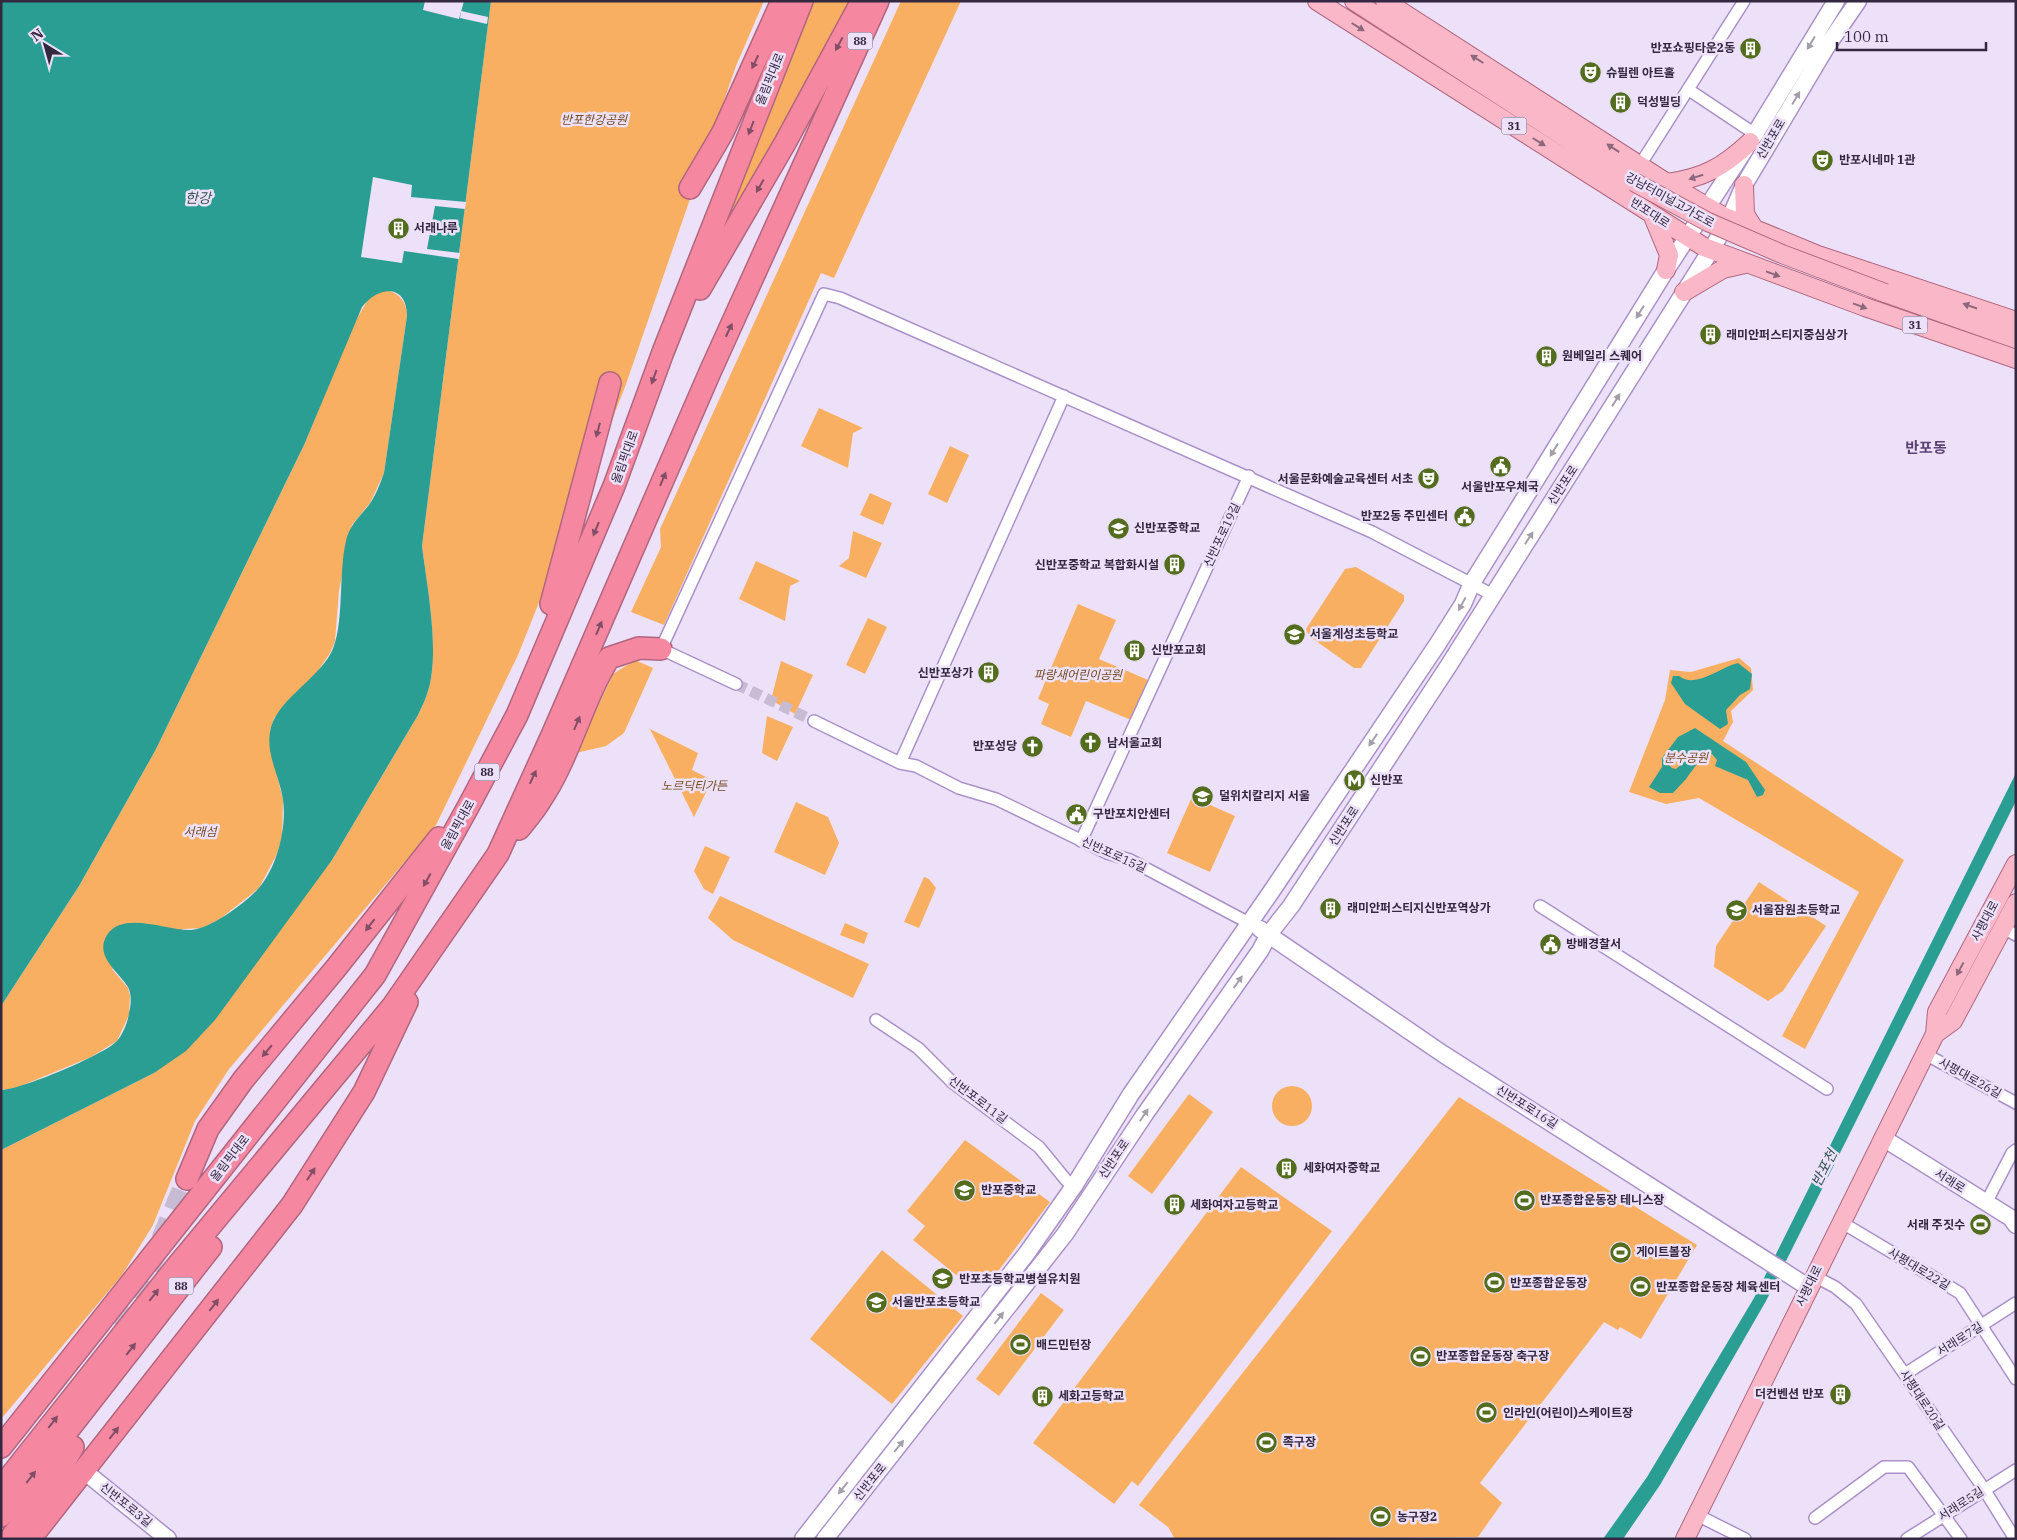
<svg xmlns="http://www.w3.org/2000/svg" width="2017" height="1540" viewBox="0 0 2017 1540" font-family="'IBM Plex Serif','Noto Sans KR',serif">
<rect width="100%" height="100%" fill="#ece1f9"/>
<path fill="#f9af61" d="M491 1H764L736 66 625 387 518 655 436 825 229 1069 195 1121 153 1225 122 1275 1 1419V1150L154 1073 332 860 418 715C421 708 425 701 427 694 441 655 427 587 422 546Z
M811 1H856L737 209 732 207Z
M901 1H961L834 278 821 273 664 625 631 612 661 547 660 529Z
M386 290C400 293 407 303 407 316L384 473 370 503 352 525 339 591 335 641 330 653 318 671 274 718 270 732V747L283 800 282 837 277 854 259 888 220 919 202 928 183 929 112 969 128 988 130 996 129 1015 117 1041 91 1057 16 1088 1 1090V1006L79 886 155 751 304 445 352 327 370 296Z
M819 408 863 428 853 433 848 468 801 446Z
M950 446 969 455 947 503 928 494Z
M870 493 892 503 883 525 860 515Z
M853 531 882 543 866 578 839 566 849 558Z
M756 561 800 581 790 586 785 621 739 599Z
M1356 567 1404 595V601L1361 668H1354L1309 636 1306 629 1345 569Z
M1078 604 1116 620 1099 659 1148 680 1131 720 1086 701 1071 737 1041 724 1049 704 1038 699Z
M868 618 887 627 865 674 846 665Z
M1739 658 1751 668 1753 690 1731 711 1733 722 1723 741 1904 860 1805 1049 1782 1036 1859 892 1699 798 1666 804 1629 792 1665 700 1670 670 1691 672Z
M635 660 653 668 624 733 606 746 576 753 613 674Z
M781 661 813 675 795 714 771 700Z
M767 716 793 727 777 761 762 753Z
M650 729 698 753 692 770 712 780 694 817Z
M1192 797 1235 816 1210 872 1167 853Z
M796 802 828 817 839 843 825 875 774 852Z
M705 846 730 857 713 894 704 889 694 871Z
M924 877 929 879 936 888 919 928 904 922Z
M1759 882 1826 926 1783 991 1768 1001 1714 967 1716 946Z
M720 896 869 964 853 998 733 940 708 918Z
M845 923 868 933 864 944 840 935Z
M1272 1106a20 20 0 1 1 40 0a20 20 0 1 1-40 0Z
M1189 1094 1213 1112 1152 1194 1128 1176Z
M1459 1097 1697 1245 1641 1339 1620 1327 1618 1330 1604 1322 1480 1483 1502 1503 1478 1537 1175 1539 1168 1527 1139 1505Z
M965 1140 1050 1202 993 1278 982 1273 960 1278 913 1240 925 1226 907 1211Z
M1241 1167 1332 1231 1138 1486 1132 1481 1114 1504 1033 1443Z
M882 1250 963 1316 892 1404 810 1339Z
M1041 1293 1064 1310 999 1396 976 1379Z"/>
<path fill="#2a9e93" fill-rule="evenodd" d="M1 1H425L423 10 459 19 464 1H491L422 546C427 587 441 655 427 694 425 701 421 708 418 715L332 860 215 1020 186 1051 154 1073 1 1150V1090C20 1090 104 1055 117 1041 123 1034 128 1022 129 1013 131 1005 132 995 128 987 118 971 94 956 107 935 123 910 168 931 191 930 210 929 244 904 257 890 277 869 287 827 283 800 280 777 266 755 270 732 275 701 316 681 331 653 345 626 338 574 346 541 349 526 360 516 369 505 376 495 380 484 384 473L407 316C407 284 379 285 362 307L304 445 155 751 79 886 1 1006Z
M1738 663 1752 674 1750 689 1740 695 1726 710 1728 724 1720 729 1685 704 1671 683 1673 676H1679C1696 689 1718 668 1738 663Z
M1695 728 1746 762 1765 790 1763 795 1757 797 1748 780 1715 766 1717 760 1712 754H1704L1686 779 1673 793H1660L1649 787 1662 767V758L1678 737ZM1680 751 1685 757 1684 762 1676 769 1672 768 1669 765V760Z
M2016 773V801L1766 1301 1660 1485 1623 1539H1603L1647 1477 1754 1298Z"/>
<path fill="#ece1f9" d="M461 11 488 17 487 24 460 18Z
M373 177 412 185 411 197 466 202 465 209 435 206 427 249 460 253 459 259 404 251 402 263 361 257Z"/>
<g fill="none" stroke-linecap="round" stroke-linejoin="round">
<path stroke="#c7bcd4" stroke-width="11" stroke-dasharray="11 5.5" stroke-linecap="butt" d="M736 684 814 721"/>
<path stroke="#c7bcd4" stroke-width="21" stroke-dasharray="21 11" stroke-linecap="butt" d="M124 1328 187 1179"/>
<defs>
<path id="street" d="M1689 90 1755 134
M1640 165 1744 1
M1064 396 900 763 916 766 959 788 996 799 1107 853 1130 860 1249 923
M736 684 661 649 824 294 840 298 1372 532 1493 595
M814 721 900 763
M1081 841 1249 476
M1540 906 1827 1089
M2003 928 2016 935
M876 1020 918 1048 953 1083 1039 1147 1066 1180 1074 1186
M1925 1054 2016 1103
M1986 1203 2012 1153 2016 1150
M1841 1222 1960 1293 2016 1379
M1814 1276 1835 1287 1856 1304 1984 1489 2015 1539
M1905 1374 2016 1303
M1697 1515 1745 1539
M1815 1518 1884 1467H1908L1961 1539
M1907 1539 2016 1470"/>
<path id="secondary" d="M1260 929 1443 1054 1808 1287
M1883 1138 2011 1218 2016 1225
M84 1471 168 1539
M803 1539 1027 1253 1074 1186 1131 1094 1271 892 1437 645 1463 604 1472 583 1666 270 1755 134 1836 1
M825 1539 1065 1234 1145 1114 1260 951 1269 934 1291 906 1449 665 1711 250 1730 218 1744 185 1827 46 1858 1"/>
<path id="primary" d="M1317 1 1704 247 1865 307 2016 359
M1354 1 1634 182
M1385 1 1667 183 1723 216 1818 255 2016 321
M1667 183C1704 178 1723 167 1750 142
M1744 185 1745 214 1755 230
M1652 214 1669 255 1666 270
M1684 292 1723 269 1745 264
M1885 293 2016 339
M1935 1034 1953 1021 2016 903
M1685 1539 1935 1034 1937 1012 2016 864"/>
<path id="highway" d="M690 188 723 132 782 1
M700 289 785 143 862 1
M551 604 610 383
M519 829C526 820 534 811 540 801 570 757 581 703 609 658L639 648 661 649
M187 1179 208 1129 243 1080 336 968 439 838
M1 1447 375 975 468 807 517 715 614 486 663 352 802 1
M1 1488 173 1271 392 1007 498 854 553 733 710 372 878 1
M1 1516 211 1247
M10 1539 52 1484 73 1447
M30 1539 292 1205 364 1092 407 1002"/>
</defs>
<use href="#street" stroke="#aa91c8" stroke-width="14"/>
<use href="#secondary" stroke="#aa91c8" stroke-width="19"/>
<use href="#primary" stroke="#b1667f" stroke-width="20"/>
<use href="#highway" stroke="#b1667f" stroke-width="24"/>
<use href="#street" stroke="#fff" stroke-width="11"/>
<use href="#secondary" stroke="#fff" stroke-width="16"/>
<use href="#primary" stroke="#f9b7c7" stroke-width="18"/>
<use href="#highway" stroke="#f587a1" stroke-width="21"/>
<defs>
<path id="primary-bridge" d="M1634 182 1708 222 1782 254 1885 293"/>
</defs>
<use href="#primary-bridge" stroke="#b1667f" stroke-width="20" stroke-linecap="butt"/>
<use href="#primary-bridge" stroke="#f9b7c7" stroke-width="18"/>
</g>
<defs><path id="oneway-solid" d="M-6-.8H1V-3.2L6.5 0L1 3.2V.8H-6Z" transform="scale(1.25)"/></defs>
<g fill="#8c687c">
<use href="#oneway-solid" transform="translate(1358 27) rotate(32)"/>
<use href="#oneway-solid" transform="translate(1477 59) rotate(-148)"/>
<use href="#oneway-solid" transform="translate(1539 142) rotate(32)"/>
<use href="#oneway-solid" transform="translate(1613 148) rotate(-147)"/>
<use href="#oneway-solid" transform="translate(1696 177) rotate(162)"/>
<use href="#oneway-solid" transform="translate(1773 274) rotate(20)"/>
<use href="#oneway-solid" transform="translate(1860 306) rotate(20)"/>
<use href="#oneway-solid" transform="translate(1970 306) rotate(-161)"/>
<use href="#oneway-solid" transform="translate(1960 969) rotate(118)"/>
</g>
<g fill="#a39ea9">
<use href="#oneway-solid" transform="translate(1811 43) rotate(121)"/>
<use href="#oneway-solid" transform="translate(1796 98) rotate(-59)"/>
<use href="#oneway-solid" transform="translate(1640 312) rotate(122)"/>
<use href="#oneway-solid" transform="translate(1616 400) rotate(-58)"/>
<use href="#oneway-solid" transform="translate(1554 450) rotate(122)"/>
<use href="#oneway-solid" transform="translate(1529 538) rotate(-57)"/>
<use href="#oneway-solid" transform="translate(1462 604) rotate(118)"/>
<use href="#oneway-solid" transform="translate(1373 740) rotate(124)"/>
<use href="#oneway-solid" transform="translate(1238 982) rotate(-55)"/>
<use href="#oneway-solid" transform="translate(1144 1115) rotate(-56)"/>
<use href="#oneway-solid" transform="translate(999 1318) rotate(-52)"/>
<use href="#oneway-solid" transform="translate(899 1446) rotate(-51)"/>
<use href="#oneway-solid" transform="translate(843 1488) rotate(128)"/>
</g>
<g fill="#814e66">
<use href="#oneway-solid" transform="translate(839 44) rotate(118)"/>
<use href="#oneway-solid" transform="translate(755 62) rotate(115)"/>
<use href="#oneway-solid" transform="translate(751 128) rotate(111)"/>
<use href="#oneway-solid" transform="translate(760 186) rotate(120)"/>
<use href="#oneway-solid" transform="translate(729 330) rotate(-65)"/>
<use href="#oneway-solid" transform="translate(654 377) rotate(110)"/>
<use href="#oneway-solid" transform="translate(598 430) rotate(105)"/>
<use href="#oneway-solid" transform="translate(663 479) rotate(-67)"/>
<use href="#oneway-solid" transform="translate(596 529) rotate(113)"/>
<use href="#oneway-solid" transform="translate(599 628) rotate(-67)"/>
<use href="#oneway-solid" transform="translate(577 723) rotate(-67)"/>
<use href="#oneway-solid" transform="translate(533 777) rotate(-65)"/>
<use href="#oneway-solid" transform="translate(427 880) rotate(119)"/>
<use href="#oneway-solid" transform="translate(370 925) rotate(128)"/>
<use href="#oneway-solid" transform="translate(267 1051) rotate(130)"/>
<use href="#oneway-solid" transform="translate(311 1174) rotate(-57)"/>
<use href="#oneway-solid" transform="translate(154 1295) rotate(-52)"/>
<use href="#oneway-solid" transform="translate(214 1305) rotate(-52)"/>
<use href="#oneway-solid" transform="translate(131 1349) rotate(-52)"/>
<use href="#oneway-solid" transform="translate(53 1422) rotate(-52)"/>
<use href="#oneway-solid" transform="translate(114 1433) rotate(-52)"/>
<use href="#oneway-solid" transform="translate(31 1477) rotate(-52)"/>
</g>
<defs>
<symbol id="building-disc" viewBox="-11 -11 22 22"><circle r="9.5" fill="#536c1e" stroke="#ece1f9"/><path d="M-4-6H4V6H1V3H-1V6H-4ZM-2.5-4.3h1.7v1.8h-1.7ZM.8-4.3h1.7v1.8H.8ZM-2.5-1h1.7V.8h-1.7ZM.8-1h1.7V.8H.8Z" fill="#fff"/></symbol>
<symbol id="theatre-disc" viewBox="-11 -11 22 22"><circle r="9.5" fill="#536c1e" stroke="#ece1f9"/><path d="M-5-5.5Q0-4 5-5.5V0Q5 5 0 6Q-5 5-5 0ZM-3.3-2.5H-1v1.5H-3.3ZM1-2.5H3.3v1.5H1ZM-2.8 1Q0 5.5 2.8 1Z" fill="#fff"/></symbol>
<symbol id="civic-disc" viewBox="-11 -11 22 22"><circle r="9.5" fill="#536c1e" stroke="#ece1f9"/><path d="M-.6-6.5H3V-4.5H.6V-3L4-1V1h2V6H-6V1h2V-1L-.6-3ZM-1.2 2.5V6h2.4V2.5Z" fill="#fff"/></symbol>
<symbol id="school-disc" viewBox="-11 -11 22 22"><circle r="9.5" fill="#536c1e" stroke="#ece1f9"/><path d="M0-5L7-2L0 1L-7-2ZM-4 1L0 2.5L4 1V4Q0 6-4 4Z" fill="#fff"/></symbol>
<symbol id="church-disc" viewBox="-11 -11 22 22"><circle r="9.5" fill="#536c1e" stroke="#ece1f9"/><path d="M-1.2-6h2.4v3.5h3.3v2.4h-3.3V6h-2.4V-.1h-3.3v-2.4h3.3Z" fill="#fff"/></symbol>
<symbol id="metro-disc" viewBox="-11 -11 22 22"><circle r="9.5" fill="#536c1e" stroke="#ece1f9"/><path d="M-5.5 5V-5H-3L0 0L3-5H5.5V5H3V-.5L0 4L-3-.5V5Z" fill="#fff"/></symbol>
<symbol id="stadium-disc" viewBox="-11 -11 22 22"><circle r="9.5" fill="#536c1e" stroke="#ece1f9"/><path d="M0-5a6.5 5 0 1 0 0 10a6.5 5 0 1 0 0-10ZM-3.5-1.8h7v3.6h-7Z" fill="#fff"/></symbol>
</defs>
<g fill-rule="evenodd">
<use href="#building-disc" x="1738" y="36" width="25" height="25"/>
<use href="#theatre-disc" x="1578" y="60" width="25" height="25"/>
<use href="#building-disc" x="1608" y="90" width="25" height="25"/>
<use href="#theatre-disc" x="1810" y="148" width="25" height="25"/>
<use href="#building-disc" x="386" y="216" width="25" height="25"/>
<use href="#building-disc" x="1698" y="322" width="25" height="25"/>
<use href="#building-disc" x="1534" y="344" width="25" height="25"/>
<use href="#civic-disc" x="1488" y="454" width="25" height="25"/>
<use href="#theatre-disc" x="1416" y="466" width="25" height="25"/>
<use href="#civic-disc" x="1452" y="504" width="25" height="25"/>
<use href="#school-disc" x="1106" y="516" width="25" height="25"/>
<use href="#building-disc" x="1162" y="552" width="25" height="25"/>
<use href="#school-disc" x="1282" y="622" width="25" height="25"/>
<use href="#building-disc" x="1122" y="638" width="25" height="25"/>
<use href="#building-disc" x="976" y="660" width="25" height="25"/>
<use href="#church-disc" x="1078" y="730" width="25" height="25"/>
<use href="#church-disc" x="1020" y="734" width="25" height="25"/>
<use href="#metro-disc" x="1342" y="768" width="25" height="25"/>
<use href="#school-disc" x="1190" y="784" width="25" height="25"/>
<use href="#civic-disc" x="1064" y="802" width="25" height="25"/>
<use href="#building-disc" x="1318" y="896" width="25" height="25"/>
<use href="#school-disc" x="1724" y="898" width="25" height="25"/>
<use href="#civic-disc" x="1538" y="932" width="25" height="25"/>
<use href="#building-disc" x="1274" y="1156" width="25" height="25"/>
<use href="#school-disc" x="952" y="1178" width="25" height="25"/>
<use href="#stadium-disc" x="1512" y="1188" width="25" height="25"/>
<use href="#building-disc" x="1162" y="1192" width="25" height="25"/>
<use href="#stadium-disc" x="1968" y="1212" width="25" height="25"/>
<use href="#stadium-disc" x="1608" y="1240" width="25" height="25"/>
<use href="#school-disc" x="930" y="1266" width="25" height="25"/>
<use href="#stadium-disc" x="1482" y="1270" width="25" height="25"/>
<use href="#stadium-disc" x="1628" y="1274" width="25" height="25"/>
<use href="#school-disc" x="864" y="1290" width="25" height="25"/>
<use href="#stadium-disc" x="1008" y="1332" width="25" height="25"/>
<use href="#stadium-disc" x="1408" y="1344" width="25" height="25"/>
<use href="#building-disc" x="1828" y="1382" width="25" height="25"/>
<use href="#building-disc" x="1030" y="1384" width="25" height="25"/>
<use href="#stadium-disc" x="1474" y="1400" width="25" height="25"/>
<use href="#stadium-disc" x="1254" y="1430" width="25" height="25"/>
<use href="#stadium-disc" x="1368" y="1504" width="25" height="25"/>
</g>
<g text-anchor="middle" stroke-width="5" stroke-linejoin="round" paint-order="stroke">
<g fill="#ece1f9" stroke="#6a6077" stroke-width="1">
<rect x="847.5" y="32.5" width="25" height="17" rx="4"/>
<rect x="1501.5" y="117.5" width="25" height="17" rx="4"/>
<rect x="1902.5" y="316.5" width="25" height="17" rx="4"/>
<rect x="474.5" y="763.5" width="25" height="17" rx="4"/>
<rect x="168.5" y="1277.5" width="25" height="17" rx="4"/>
</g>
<g font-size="11" font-weight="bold" fill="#33283f">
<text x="860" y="45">88</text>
<text x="1514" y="130">31</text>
<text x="1915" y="329">31</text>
<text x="487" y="776">88</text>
<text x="181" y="1290">88</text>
</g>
<g font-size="12" font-weight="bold" fill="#33283f" stroke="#ece1f9" text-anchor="start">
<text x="1735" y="52" text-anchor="end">반포쇼핑타운2동</text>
<text x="1606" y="77">슈필렌 아트홀</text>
<text x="1637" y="106">덕성빌딩</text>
<text x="1839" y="164">반포시네마 1관</text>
<text x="414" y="232">서래나루</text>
<text x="1726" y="339">래미안퍼스티지중심상가</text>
<text x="1562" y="360">원베일리 스퀘어</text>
<text x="1413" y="483" text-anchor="end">서울문화예술교육센터 서초</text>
<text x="1500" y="491" text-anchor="middle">서울반포우체국</text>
<text x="1448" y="520" text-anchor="end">반포2동 주민센터</text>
<text x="1134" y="532">신반포중학교</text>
<text x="1159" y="569" text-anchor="end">신반포중학교 복합화시설</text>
<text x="1310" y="638">서울계성초등학교</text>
<text x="1151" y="654">신반포교회</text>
<text x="973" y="677" text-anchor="end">신반포상가</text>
<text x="1107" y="747">남서울교회</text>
<text x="1017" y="750" text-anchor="end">반포성당</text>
<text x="1370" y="784">신반포</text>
<text x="1219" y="800">덜위치칼리지 서울</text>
<text x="1093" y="818">구반포치안센터</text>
<text x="1347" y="912">래미안퍼스티지신반포역상가</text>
<text x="1752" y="914">서울잠원초등학교</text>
<text x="1566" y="948">방배경찰서</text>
<text x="1303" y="1172">세화여자중학교</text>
<text x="981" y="1194">반포중학교</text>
<text x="1540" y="1204">반포종합운동장 테니스장</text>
<text x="1190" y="1209">세화여자고등학교</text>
<text x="1965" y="1229" text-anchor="end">서래 주짓수</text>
<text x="1636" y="1256">게이트볼장</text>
<text x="959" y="1283">반포초등학교병설유치원</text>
<text x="1510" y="1287">반포종합운동장</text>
<text x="1656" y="1291">반포종합운동장 체육센터</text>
<text x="892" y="1306">서울반포초등학교</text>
<text x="1036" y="1349">배드민턴장</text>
<text x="1436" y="1360">반포종합운동장 축구장</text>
<text x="1824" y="1398" text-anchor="end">더컨벤션 반포</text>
<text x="1058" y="1400">세화고등학교</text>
<text x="1503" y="1417">인라인(어린이)스케이트장</text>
<text x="1283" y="1446">족구장</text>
<text x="1397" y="1521">농구장2</text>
</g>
<g font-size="12" fill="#33283f" stroke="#ece1f9">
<text transform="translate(770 79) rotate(-68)" y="4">올림픽대로</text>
<text transform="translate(1771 139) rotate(-59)" y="4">신반포로</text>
<text transform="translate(1670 200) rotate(29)" y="4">강남터미널고가도로</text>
<text transform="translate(1650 213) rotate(33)" y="4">반포대로</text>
<text transform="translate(625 457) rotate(-70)" y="4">올림픽대로</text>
<text transform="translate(1563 485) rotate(-57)" y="4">신반포로</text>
<text transform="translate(1222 535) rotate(-65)" y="4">신반포로19길</text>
<text transform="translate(458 825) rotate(-61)" y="4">올림픽대로</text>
<text transform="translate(1344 826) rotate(-57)" y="4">신반포로</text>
<text transform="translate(1114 855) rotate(24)" y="4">신반포로15길</text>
<text transform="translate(1985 921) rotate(-62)" y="4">사평대로</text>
<text transform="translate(1970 1078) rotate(29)" y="4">사평대로26길</text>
<text transform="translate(978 1100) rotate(37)" y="4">신반포로11길</text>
<text transform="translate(1527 1107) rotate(32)" y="4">신반포로16길</text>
<text transform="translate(230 1158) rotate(-52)" y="4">올림픽대로</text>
<text transform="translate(1114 1159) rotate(-56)" y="4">신반포로</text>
<text transform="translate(1950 1181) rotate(32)" y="4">서래로</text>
<text transform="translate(1919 1269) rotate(31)" y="4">사평대로22길</text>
<text transform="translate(1809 1286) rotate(-64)" y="4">사평대로</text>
<text transform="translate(1960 1339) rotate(-32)" y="4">서래로7길</text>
<text transform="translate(1922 1400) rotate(56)" y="4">사평대로20길</text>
<text transform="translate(870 1482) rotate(-51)" y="4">신반포로</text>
<text transform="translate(1961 1504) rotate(-33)" y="4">서래로5길</text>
<text transform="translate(126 1505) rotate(39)" y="4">신반포로3길</text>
</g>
<g font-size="12" font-style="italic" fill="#734c21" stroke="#ece1f9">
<text x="594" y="124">반포한강공원</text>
<text x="1078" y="679">파랑새어린이공원</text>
<text x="1686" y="762">분수공원</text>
<text x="694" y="790">노르딕티가든</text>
<text x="200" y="836">서래섬</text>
</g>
<g font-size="14" font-style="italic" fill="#335450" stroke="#ece1f9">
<text x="198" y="203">한강</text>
<text transform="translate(1824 1168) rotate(-63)" y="5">반포천</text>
</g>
<g font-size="15" font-weight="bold" fill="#5b4375" stroke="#ece1f9">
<text x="1926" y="453">반포동</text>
</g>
</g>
<rect width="2017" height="1540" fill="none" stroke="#33283f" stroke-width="5"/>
<g transform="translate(45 45) rotate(323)" stroke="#ece1f9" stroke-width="4" paint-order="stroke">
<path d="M0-4L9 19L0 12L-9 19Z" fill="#33283f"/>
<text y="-8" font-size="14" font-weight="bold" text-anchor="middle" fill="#33283f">N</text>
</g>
<path d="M1837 42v8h149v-8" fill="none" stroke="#33283f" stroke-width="2.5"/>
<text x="1844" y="42" font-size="15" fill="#33283f" stroke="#ece1f9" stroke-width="4" paint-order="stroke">100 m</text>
</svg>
